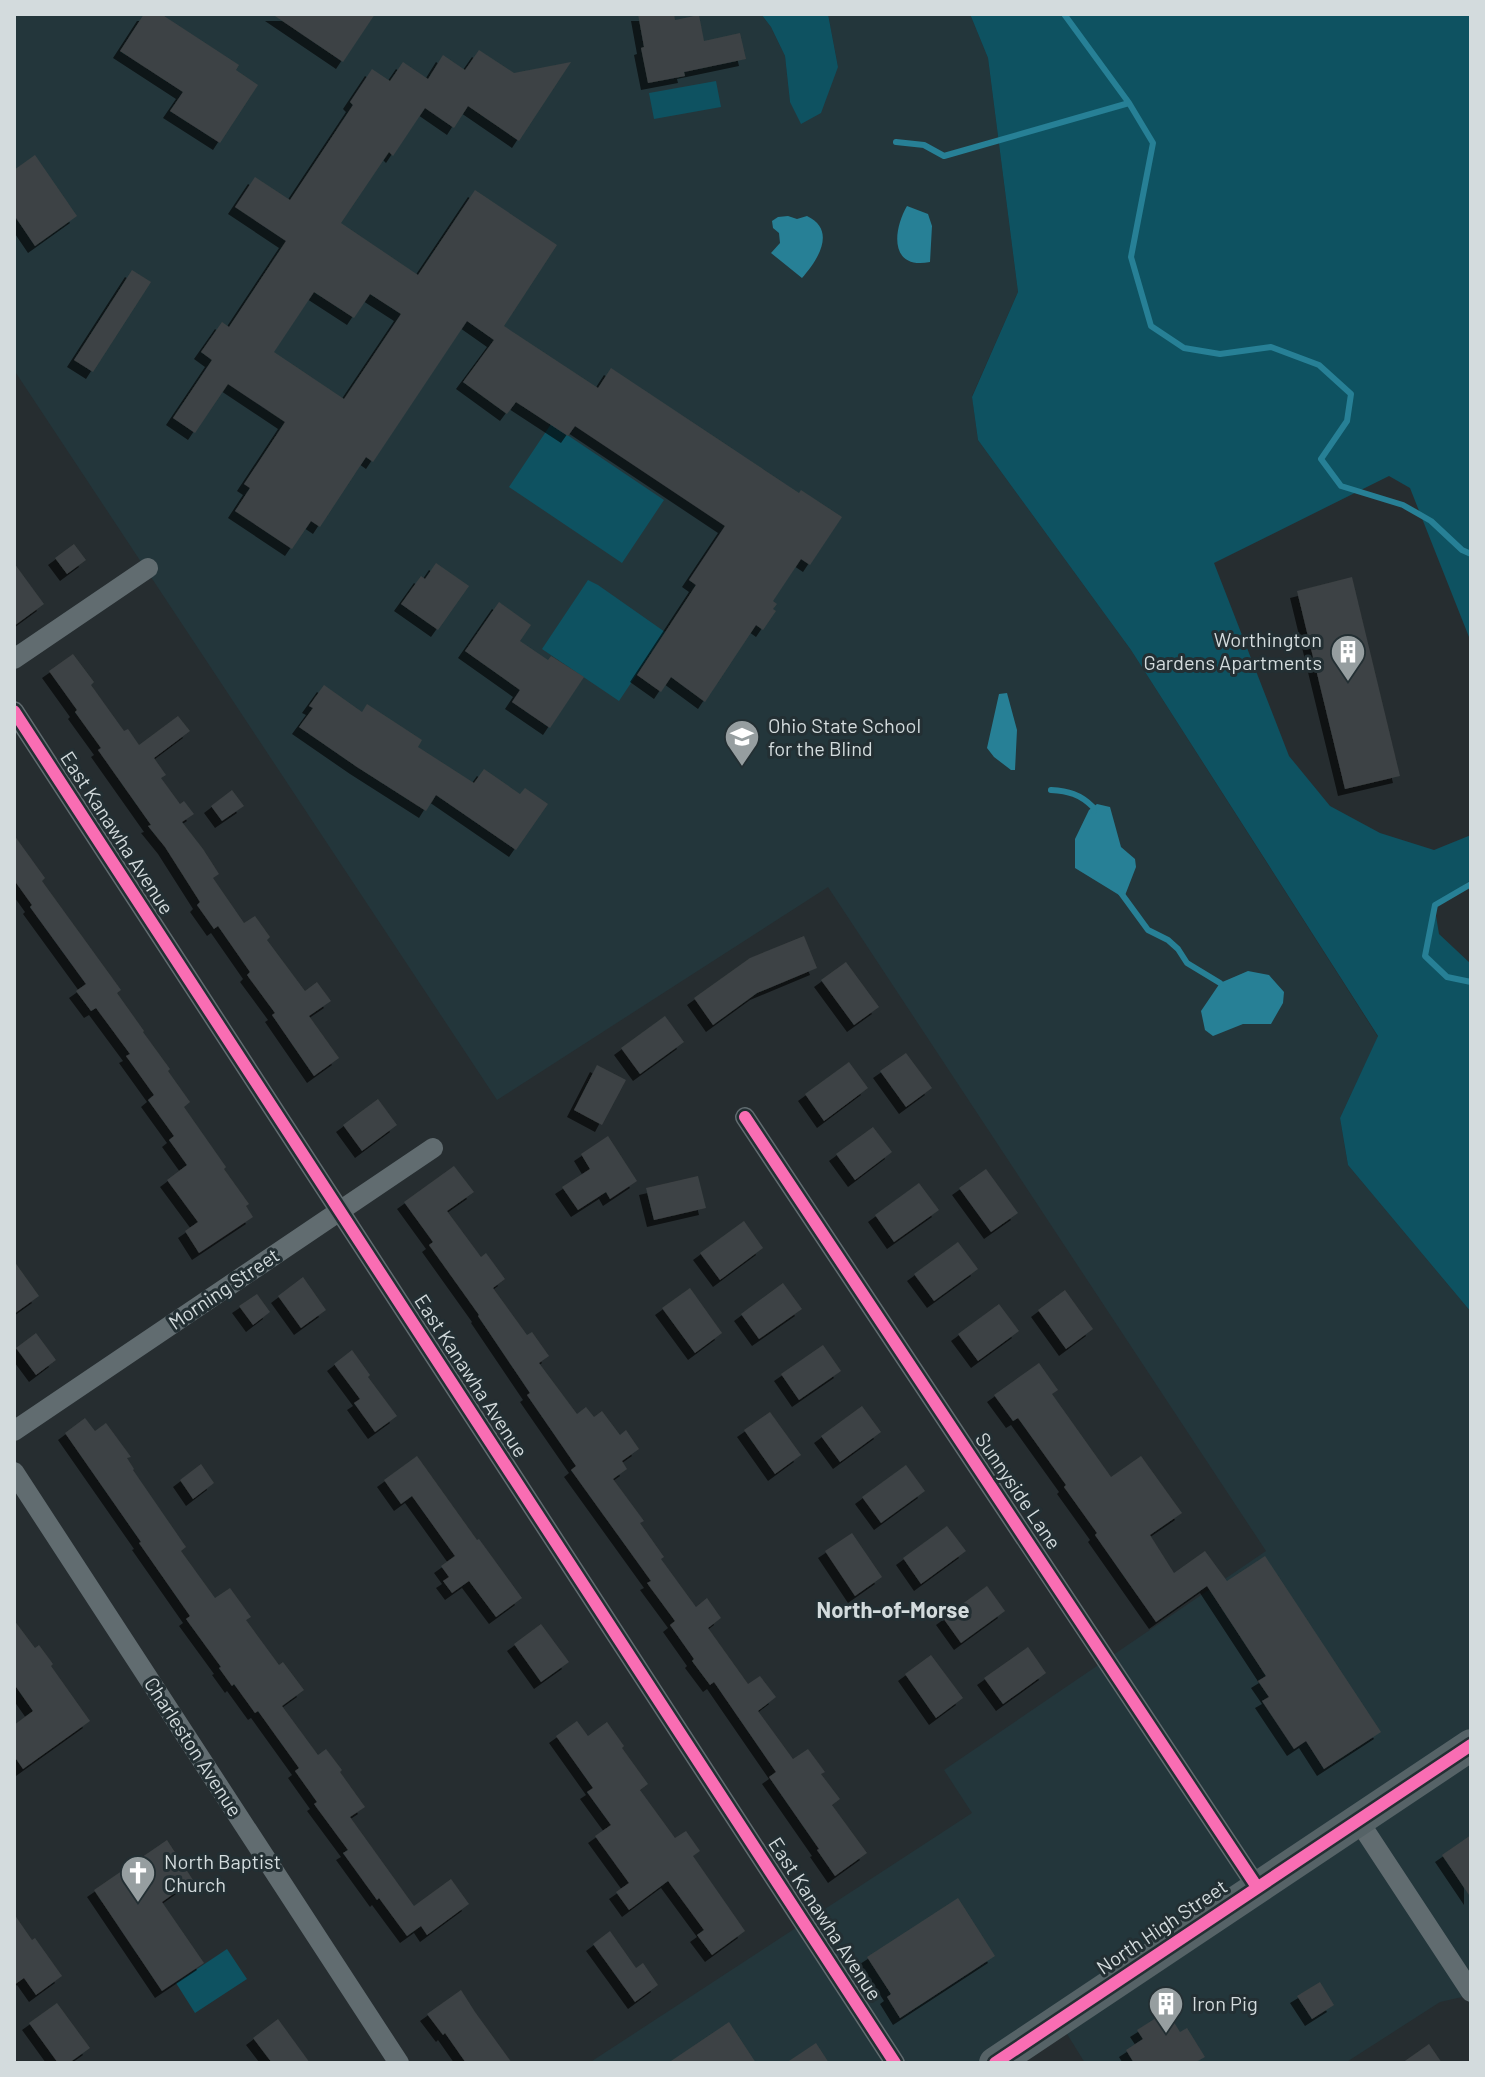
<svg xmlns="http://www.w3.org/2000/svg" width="1485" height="2077" viewBox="0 0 1485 2077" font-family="Barlow,sans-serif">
<defs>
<filter id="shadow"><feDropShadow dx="-7" dy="7" stdDeviation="0" flood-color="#0009"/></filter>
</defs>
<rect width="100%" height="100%" fill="#262d30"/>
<path fill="#23363b" d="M14 14H761L771 27 785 56 790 102 838 67 828 14H970L988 58 1018 292 972 396 978 440 1131 650 1378 1037 1340 1118 1348 1165 1471 1312V1995L1440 2002 1345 2063H1085L1059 2021 996 2063H589L972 1813 944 1770 1266 1551 828 887 497 1100 14 370Z"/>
<path fill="#0e5261" d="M761 14H828L838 67 821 113 801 124 790 102 785 56 771 27Z
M970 14H1471V642L1410 488 1389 476 1214 563 1289 756 1330 806 1380 833 1434 850 1471 835V880L1444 899 1435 910 1439 934 1471 964V1312L1348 1165 1340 1118 1378 1036 1131 650 978 440 972 397 1018 292 988 58Z
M716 81 721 107 654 119 649 93Z
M551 424 664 500 622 563 509 487Z
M588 580 598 585 665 632 619 701 542 649Z
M227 1949 247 1979 195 2013 176 1983Z"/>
<path fill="#278096" d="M907 206 928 214 932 226 930 262C889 270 893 230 907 206Z
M788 216 797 219 807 216C837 230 818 260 802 278L771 253 780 243 779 233 773 228 772 221 778 217Z
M1007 693 1017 730 1015 770H1011L994 757 987 748 999 694Z
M1097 804 1110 807 1121 847 1135 859 1136 867 1124 898 1075 868V839L1089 810Z
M1248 971 1269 975 1284 992 1283 1003 1271 1024H1243L1213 1036 1205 1030 1201 1011 1220 983Z"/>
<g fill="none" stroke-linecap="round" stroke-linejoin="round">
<path stroke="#278096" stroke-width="6" d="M1064 14 1129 103 1153 143 1131 257 1151 326 1184 348 1220 354 1271 347 1319 365 1351 394 1347 421 1321 459 1341 486 1403 505 1431 521 1462 550 1471 554
M896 142 924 145 944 156 1129 103
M1051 790C1068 791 1080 794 1093 807L1094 811
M1471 884 1435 905 1425 956 1447 977 1471 982
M1121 893 1148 930 1168 940 1178 949 1187 963 1220 983"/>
</g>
<path fill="#3d4244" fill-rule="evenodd" filter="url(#shadow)" d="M144 14H161L239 65 236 70 258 85 220 143 170 111 183 92 120 51Z
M272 14H375L343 62Z
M638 14H674L675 20 699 15 704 41 740 33 746 59 684 72 685 76 648 83 641 48 644 47Z
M479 50 514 73 571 62 519 141 468 106 454 128 425 108 393 156 389 152 341 223 418 275 475 190 557 245 504 326 598 388 611 368 799 493 801 490 842 517 810 565 801 559 773 601 777 604 773 609 776 611 763 630 756 625 705 702 671 677 661 692 637 675 696 585 689 580 725 526 575 426 568 436 516 402 507 414 463 382 494 340 467 321 373 462 366 457 320 527 311 521 292 549 235 511 250 488 244 484 285 422 228 384 195 433 173 418 212 360 201 352 222 322 229 327 286 241 235 207 255 177 290 200 353 105 350 102 372 69 390 81 403 62 428 79 443 55 465 70ZM314 292 354 318 370 294 401 314 344 399 274 352Z
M35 155 77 216 35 246 14 215V170Z
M132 270 151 282 93 372 74 360Z
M74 544 86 560 67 574 55 558Z
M14 563 44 604 14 626Z
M436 563 469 586 438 630 401 604 421 576 425 579Z
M1352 577 1400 776 1345 789 1297 591Z
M499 602 531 625 520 641 548 660 551 656 584 677 550 728 512 702 520 690 465 651Z
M73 654 94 682 91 685 124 731 128 729 139 745 178 716 190 731 154 758 166 775 161 778 180 804 184 801 194 814 182 822 203 849 219 874 213 878 244 923 255 916 270 937 267 940 305 991 317 982 331 1001 309 1016 339 1058 314 1076 272 1015 275 1013 247 975 250 972 218 926 214 929 197 905 200 902 165 847 148 826 151 825 98 750 101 748 75 712 77 710 49 671Z
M324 685 362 712 367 704 422 740 418 747 474 783 484 769 520 794 525 788 548 804 516 850 436 795 426 811 357 767 299 727 313 708 309 706Z
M232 790 244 806 222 821 211 806Z
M14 835 45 878 42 881 121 990 117 993 144 1031 143 1032 170 1069 168 1071 190 1102 184 1107 226 1167 224 1169 249 1204 246 1206 253 1217 199 1253 185 1231 198 1222 167 1180 187 1165 169 1140 174 1136 148 1100 154 1095 126 1056 130 1054 96 1008 91 1011 76 991 86 984 30 907 32 905 14 880Z
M804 936 817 968 757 993 713 1025 694 998 750 958Z
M846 962 879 1007 854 1025 821 980Z
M665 1016 684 1042 640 1074 621 1048Z
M906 1053 932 1088 906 1107 880 1071Z
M849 1062 868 1088 824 1121 805 1094Z
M597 1065 626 1080 602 1125 574 1110Z
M378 1099 397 1125 362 1151 343 1125Z
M873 1127 892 1152 855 1180 836 1154Z
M608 1136 637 1181 610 1199 606 1192 578 1210 562 1187 590 1169 581 1154Z
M454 1166 474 1192 447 1211 481 1257 486 1253 505 1279 493 1288 527 1335 532 1332 549 1356 539 1363 577 1414 586 1407 594 1417 602 1411 620 1435 626 1430 639 1449 622 1461 627 1469 613 1479 644 1521 640 1523 664 1557 661 1559 696 1607 707 1598 721 1618 708 1628 748 1684 760 1676 776 1697 758 1711 793 1759 808 1749 825 1772 821 1774 840 1799 832 1805 867 1853 835 1876 817 1850 819 1849 769 1777 776 1772 714 1682 710 1685 692 1661 694 1659 670 1625 675 1621 647 1583 651 1581 571 1470 576 1466 527 1395 530 1393 478 1316 479 1315 429 1245 433 1242 404 1202Z
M986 1169 1018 1213 991 1232 959 1188Z
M698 1176 706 1208 654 1220 646 1188Z
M919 1183 939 1210 894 1242 875 1215Z
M744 1221 763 1248 720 1280 700 1253Z
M958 1242 978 1269 934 1301 914 1274Z
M14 1261 39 1296 14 1314Z
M303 1277 326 1310 301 1328 278 1296Z
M783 1283 802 1309 759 1339 741 1314Z
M690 1288 722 1333 695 1353 662 1308Z
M1065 1290 1093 1329 1066 1349 1038 1310Z
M257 1294 270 1312 253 1325 239 1306Z
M999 1304 1019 1331 978 1361 958 1334Z
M36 1333 56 1360 36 1375 16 1348Z
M823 1345 841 1371 799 1400 781 1374Z
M352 1350 370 1375 368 1377 397 1416 375 1432 354 1403 360 1399 334 1364Z
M1039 1363 1058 1390 1052 1394 1111 1477 1141 1456 1182 1513 1150 1535 1174 1573 1205 1551 1227 1581 1265 1556 1381 1732 1324 1769 1306 1741 1294 1749 1262 1701 1269 1697 1258 1681 1266 1676 1207 1586 1156 1622 1095 1535 1097 1533 1064 1487 1066 1485 1018 1418 1013 1421 994 1395Z
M862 1406 881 1432 840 1462 821 1436Z
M770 1412 801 1455 775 1474 744 1430Z
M85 1418 95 1431 106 1423 131 1457 127 1458 134 1469 133 1470 186 1547 181 1551 215 1598 230 1588 251 1617 246 1620 279 1665 283 1662 304 1690 282 1706 318 1755 326 1749 342 1770 340 1772 365 1807 350 1817 414 1906 451 1879 469 1904 427 1935 421 1926 407 1936 379 1898 377 1900 343 1853 348 1850 314 1804 317 1802 295 1771 299 1768 258 1711 255 1713 234 1684 232 1686 219 1668 221 1667 186 1619 190 1616 139 1543 141 1542 65 1433Z
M417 1456 477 1540 479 1539 522 1598 496 1617 469 1581 452 1593 443 1581 449 1577 441 1566 455 1556 412 1496 401 1504 384 1480Z
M201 1464 214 1483 193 1499 180 1480Z
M906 1465 925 1491 881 1523 862 1497Z
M947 1526 966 1551 921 1584 903 1558Z
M852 1533 882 1577 855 1596 825 1551Z
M987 1586 1005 1611 961 1643 943 1618Z
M14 1620 35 1648 39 1645 53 1664 51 1666 90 1721 23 1769 14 1756V1725L33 1711 14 1684Z
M541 1624 569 1662 541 1682 514 1644Z
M1028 1647 1046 1673 1003 1704 984 1678Z
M931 1655 963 1698 936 1718 905 1674Z
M577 1721 588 1736 607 1722 624 1746 622 1748 648 1784 640 1790 675 1838 686 1831 700 1851 693 1856 745 1931 712 1955 697 1935 704 1930 668 1881 629 1910 616 1892 629 1883 595 1836 611 1825 587 1792 593 1788 556 1736Z
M1471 1835V1898L1442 1855Z
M167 1840 193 1880 162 1902 204 1963 162 1991 94 1890Z
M958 1898 995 1956 900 2018 887 1997 891 1994 867 1957Z
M14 1914 32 1940 35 1938 62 1976 36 1995 24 1978 14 1985Z
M610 1931 636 1968 643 1963 658 1985 635 2002 593 1944Z
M1320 1982 1334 2005 1312 2019 1297 1996Z
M461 1990 475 2012 512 2063H466L445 2033 443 2035 427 2014Z
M57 2003 90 2048 69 2063H58L29 2023Z
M1167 2011 1180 2032 1187 2028 1205 2057 1194 2063H1134L1126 2050 1143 2039 1137 2030Z
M278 2019 310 2063H272L253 2038Z
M729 2022 756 2063H668Z
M816 2043 829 2063H786Z
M1429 2044 1442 2063H1402Z"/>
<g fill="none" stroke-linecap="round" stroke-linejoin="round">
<path stroke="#616c70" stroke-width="20" d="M14 659 148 568
M14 711 895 2063
M745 1117 1257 1887
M14 1431 433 1148
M14 1472 399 2063
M1358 1820 1471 1992"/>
<path stroke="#566367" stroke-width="32" d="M995 2063 1471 1745"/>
<defs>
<path id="cycleway" d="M14 711 895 2063
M745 1117 1257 1887
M995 2063 1471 1745"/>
</defs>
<use href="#cycleway" stroke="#232f33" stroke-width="17"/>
<use href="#cycleway" stroke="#f96db3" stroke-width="12"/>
</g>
<defs>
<symbol id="building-pin" viewBox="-11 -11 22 30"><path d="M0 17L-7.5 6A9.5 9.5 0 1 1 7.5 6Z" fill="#969ea0" stroke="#232f33"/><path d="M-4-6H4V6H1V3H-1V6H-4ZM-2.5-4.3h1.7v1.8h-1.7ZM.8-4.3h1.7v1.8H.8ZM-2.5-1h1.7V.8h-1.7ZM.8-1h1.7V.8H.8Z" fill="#fff"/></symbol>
<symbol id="school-pin" viewBox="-11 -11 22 30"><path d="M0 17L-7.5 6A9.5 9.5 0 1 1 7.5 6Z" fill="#969ea0" stroke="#232f33"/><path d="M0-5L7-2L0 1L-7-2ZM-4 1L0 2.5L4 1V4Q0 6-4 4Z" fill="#fff"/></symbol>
<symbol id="church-pin" viewBox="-11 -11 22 30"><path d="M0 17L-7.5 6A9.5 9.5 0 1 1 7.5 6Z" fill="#969ea0" stroke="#232f33"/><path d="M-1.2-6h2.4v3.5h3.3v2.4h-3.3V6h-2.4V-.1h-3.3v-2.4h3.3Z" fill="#fff"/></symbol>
</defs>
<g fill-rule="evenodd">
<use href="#building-pin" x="1328" y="632" width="40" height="54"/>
<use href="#school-pin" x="722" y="717" width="40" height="54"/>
<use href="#church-pin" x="118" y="1853" width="40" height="54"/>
<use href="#building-pin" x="1146" y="1984" width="40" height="54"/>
</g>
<g text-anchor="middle" stroke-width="6" stroke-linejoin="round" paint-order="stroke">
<g font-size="20" fill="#d3dbdd" stroke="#232f33" text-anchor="start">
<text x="1322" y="647" text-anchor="end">Worthington<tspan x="1322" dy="23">Gardens Apartments</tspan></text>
<text x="768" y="733">Ohio State School<tspan x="768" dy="23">for the Blind</tspan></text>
<text x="164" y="1869">North Baptist<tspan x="164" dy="23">Church</tspan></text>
<text x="1192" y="2011">Iron Pig</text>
</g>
<g font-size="20" fill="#d3dbdd" stroke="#232f33">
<text transform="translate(117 833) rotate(57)" y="7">East Kanawha Avenue</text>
<text transform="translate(224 1289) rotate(-34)" y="7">Morning Street</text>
<text transform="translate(471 1376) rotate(57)" y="7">East Kanawha Avenue</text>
<text transform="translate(1018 1491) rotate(56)" y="7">Sunnyside Lane</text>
<text transform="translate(193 1747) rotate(57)" y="7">Charleston Avenue</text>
<text transform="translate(825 1919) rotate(57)" y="7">East Kanawha Avenue</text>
<text transform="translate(1162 1927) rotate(-34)" y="7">North High Street</text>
</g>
<g font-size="22" font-weight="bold" fill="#d3dbdd" stroke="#232f33">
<text x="893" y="1618">North-of-Morse</text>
</g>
</g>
<rect width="1485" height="2077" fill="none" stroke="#d3dbdd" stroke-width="32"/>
</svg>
